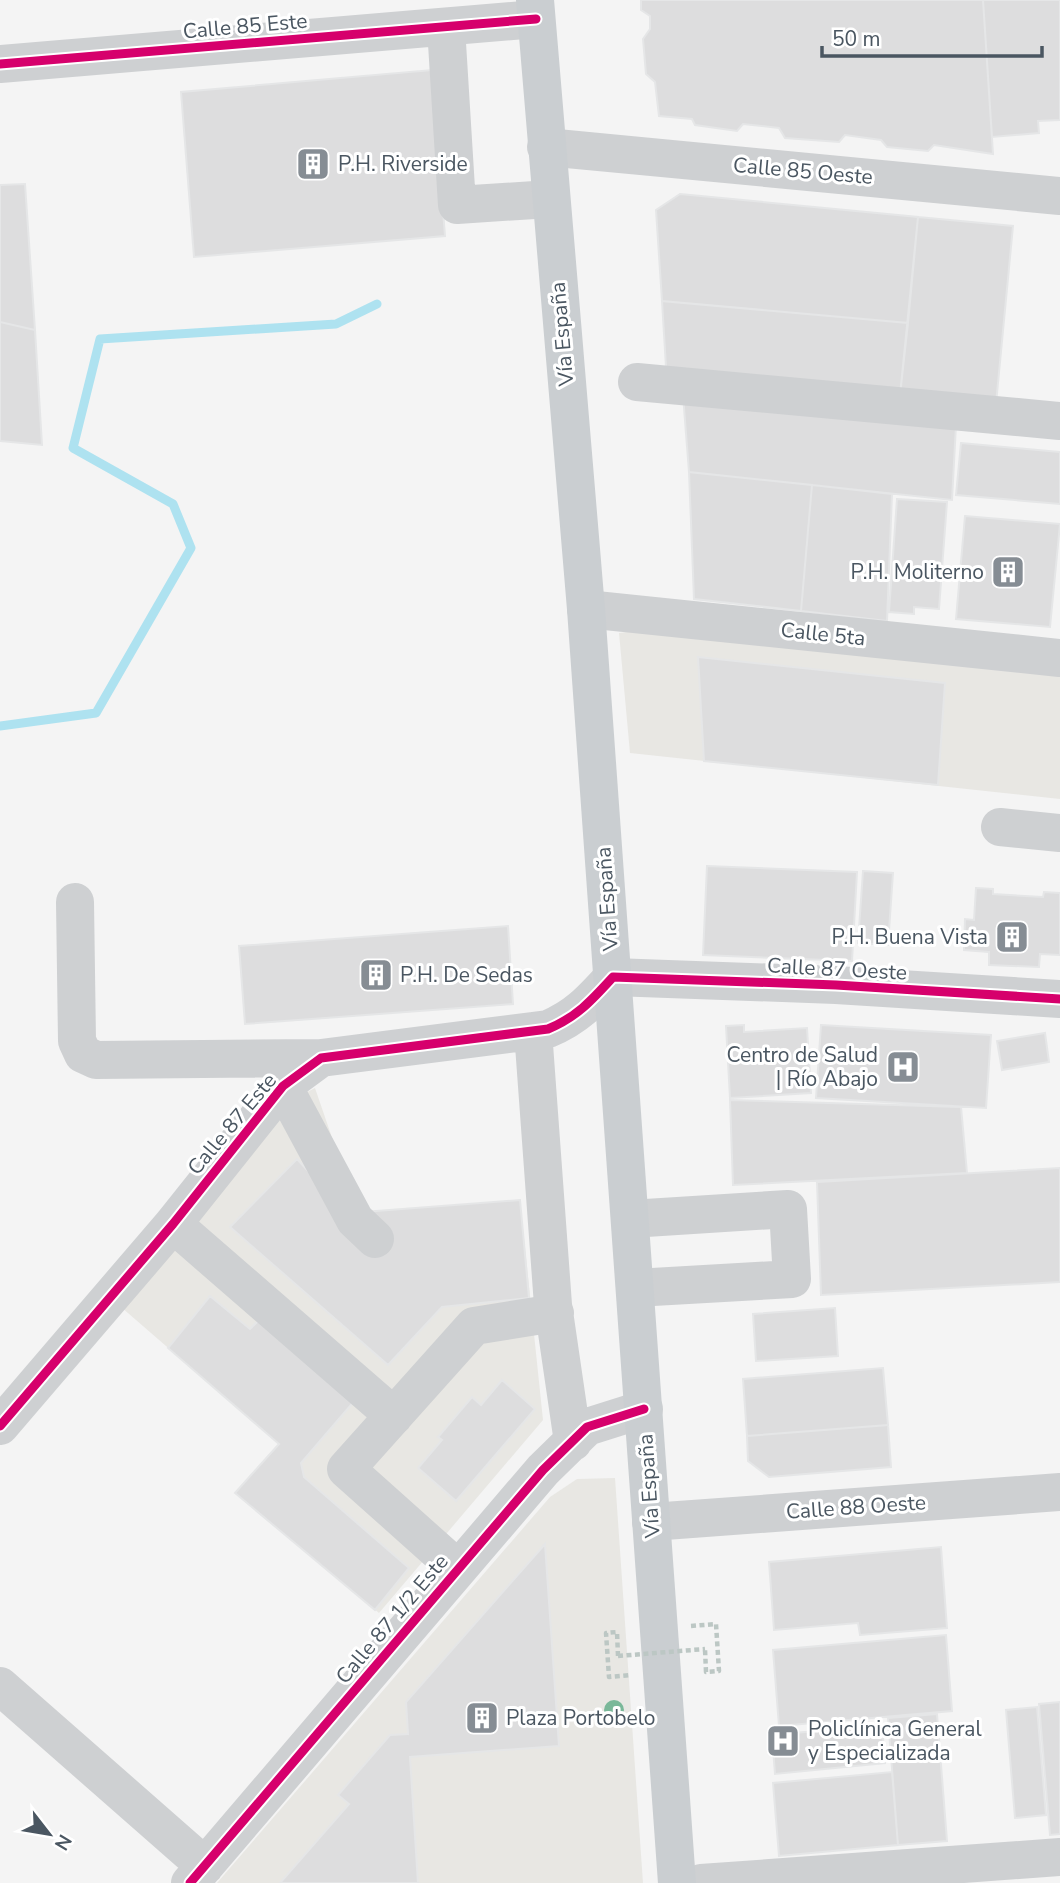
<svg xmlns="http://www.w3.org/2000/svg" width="1060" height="1883" viewBox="0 0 1060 1883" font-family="'Nunito Sans',sans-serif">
<rect width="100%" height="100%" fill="#f4f4f4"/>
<path fill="#e8e7e3" d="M643 630 1060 669V799L630 753 619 633Z
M315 1088 340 1161 363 1212 520 1200 543 1420 379 1613 235 1493 279 1444 121 1307 282 1105Z
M615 1478 643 1883H217L550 1497 577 1479Z"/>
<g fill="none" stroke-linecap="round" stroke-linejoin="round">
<path stroke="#aee2f0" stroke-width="9" d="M0 726 96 713 191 548 173 504 73 448 100 339 336 324 377 304"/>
</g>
<path fill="#ddddde" stroke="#e5e6e7" stroke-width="2" d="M641 0H983L993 154 934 145 928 151 887 147 881 140 845 135 839 142 785 138 779 128 743 124 737 131 695 125 692 119 659 116 655 82 646 74 643 39 650 29V16L641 10Z
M983 0H1060V120L1038 121 1039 133 992 137Z
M432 70 445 236 194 257 181 92Z
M25 184 35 330 0 322V185Z
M680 194 918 217 908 323 662 301 656 210Z
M918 217 1013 226 996 404 900 395Z
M662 301 908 323 899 404 666 367Z
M0 322 35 330 42 445 0 441Z
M683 395 956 425 952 500 689 472Z
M961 443 1060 452V504L956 495Z
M689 472 812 485 801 611 694 599Z
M812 485 892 494 887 621 801 611Z
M897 499 947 502 939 609 914 607V614L889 612Z
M965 516 1060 524 1050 627 956 619Z
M698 657 945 683 938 785 704 761Z
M707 866 857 872 852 961 703 955Z
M863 871 893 873 888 945 858 943Z
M976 888 993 889V894L1043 897 1044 892 1060 893V955L1040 954 1039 967 989 965V952L964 950 965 919 974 920Z
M508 926 513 1004 245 1024 239 946Z
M744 1025V1032L807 1028 811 1093 730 1098 726 1026Z
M821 1025 991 1035 986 1108 816 1098Z
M1045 1033 1049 1062 1002 1070 997 1041Z
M730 1100 961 1107 967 1173 733 1185Z
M297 1159 309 1172 363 1212 520 1200 529 1298 442 1307 388 1365 230 1227Z
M1060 1168V1282L821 1295 817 1182Z
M210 1296 250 1329 264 1315 357 1398 301 1463 304 1477 409 1568 375 1610 235 1493 279 1444 168 1348Z
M835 1308 838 1356 756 1361 753 1314Z
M883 1368 888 1425 747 1436 743 1379Z
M502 1380 535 1409 456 1501 418 1468 442 1440 438 1437 472 1397 481 1405Z
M888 1425 891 1467 769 1477 748 1461 747 1436Z
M545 1544 559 1746 410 1757 418 1883H280L349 1804 338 1795 390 1735 408 1734 406 1702Z
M941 1547 947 1628 860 1635 858 1623 774 1630 769 1562Z
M946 1635 952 1711 779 1726 773 1650Z
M1060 1702V1834L1050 1835 1039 1704Z
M1037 1707 1046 1815 1015 1818 1006 1710Z
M937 1714 947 1841 898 1845 888 1718Z
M882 1725 885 1763 775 1774 772 1735Z
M892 1772 898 1845 779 1856 773 1783Z"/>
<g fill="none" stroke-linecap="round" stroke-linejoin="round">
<path stroke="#bcc7c4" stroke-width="4.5" stroke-dasharray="5 3.5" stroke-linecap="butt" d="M691 1626 716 1624 719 1671 706 1672 705 1649
M618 1656 617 1632 606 1633 609 1677 630 1675"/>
<path stroke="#ced0d2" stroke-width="38" d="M446 27 457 205 550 199
M0 64 536 19
M546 147 1060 196
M637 382 1060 421
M586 609 1060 658
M1000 827 1060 833
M75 902 77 1041 83 1054 96 1060 321 1058
M533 1031 553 1305 573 1442
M283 1086 355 1220 375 1239
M630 1219 788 1209 792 1279 635 1288
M173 1224 394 1416
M0 1426 173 1224 283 1086 321 1058 548 1029C577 1017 592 1000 613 977L836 985 1060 999
M651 1522 1060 1492
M458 1569 346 1469 474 1326 555 1313
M0 1686 205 1866
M190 1883 543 1470 587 1427 644 1409
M701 1883 1060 1857"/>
<path stroke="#caced1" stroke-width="38" d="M535 0 586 609 677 1883"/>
<path stroke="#bcc7c4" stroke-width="4.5" stroke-dasharray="5 3.5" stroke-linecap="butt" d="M618 1656 705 1649"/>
<defs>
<path id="cycleway" d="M0 64 536 19
M0 1426 173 1224 283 1086 321 1058 548 1029C577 1017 592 1000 613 977L836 985 1060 999
M190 1883 543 1470 587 1427 644 1409"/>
</defs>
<use href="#cycleway" stroke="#fff" stroke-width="13"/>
<use href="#cycleway" stroke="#d6006c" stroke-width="9"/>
</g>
<circle fill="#7ab899" cx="614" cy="1710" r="10"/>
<defs>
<symbol id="building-square" viewBox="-11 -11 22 22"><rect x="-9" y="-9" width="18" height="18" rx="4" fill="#868d94" stroke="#fff"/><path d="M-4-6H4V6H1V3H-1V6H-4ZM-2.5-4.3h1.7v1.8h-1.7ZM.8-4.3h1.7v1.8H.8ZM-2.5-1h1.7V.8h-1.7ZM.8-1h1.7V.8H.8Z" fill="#fff"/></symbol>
<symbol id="hospital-square" viewBox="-11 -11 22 22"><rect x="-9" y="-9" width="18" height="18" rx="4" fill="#868d94" stroke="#fff"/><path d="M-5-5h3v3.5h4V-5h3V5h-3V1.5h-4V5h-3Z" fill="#fff"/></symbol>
</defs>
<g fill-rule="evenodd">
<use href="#building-square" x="294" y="145" width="38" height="38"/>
<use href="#building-square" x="989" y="553" width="38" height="38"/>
<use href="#building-square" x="993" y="918" width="38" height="38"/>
<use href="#building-square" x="357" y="956" width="38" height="38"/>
<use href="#hospital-square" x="884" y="1048" width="38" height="38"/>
<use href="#building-square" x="463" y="1699" width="38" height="38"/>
<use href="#hospital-square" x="764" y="1722" width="38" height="38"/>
</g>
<g text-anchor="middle" stroke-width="6" stroke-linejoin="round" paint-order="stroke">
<g font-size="21" fill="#4a5661" stroke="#fff">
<text transform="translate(245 26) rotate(-5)" y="7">Calle 85 Este</text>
<text transform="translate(803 171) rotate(5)" y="7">Calle 85 Oeste</text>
<text transform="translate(562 334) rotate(-95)" y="7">Vía España</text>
<text transform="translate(823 634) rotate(6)" y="7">Calle 5ta</text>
<text transform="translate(607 899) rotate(-94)" y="7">Vía España</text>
<text transform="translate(837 969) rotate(3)" y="7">Calle 87 Oeste</text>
<text transform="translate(232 1124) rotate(-50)" y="7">Calle 87 Este</text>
<text transform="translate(649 1486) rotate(-94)" y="7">Vía España</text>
<text transform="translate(856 1507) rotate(-4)" y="7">Calle 88 Oeste</text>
<text transform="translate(392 1619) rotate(-50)" y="7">Calle 87 1/2 Este</text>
</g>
<g font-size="21" fill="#4a5661" stroke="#fff" text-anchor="start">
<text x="338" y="171">P.H. Riverside</text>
<text x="984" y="579" text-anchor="end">P.H. Moliterno</text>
<text x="988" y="944" text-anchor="end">P.H. Buena Vista</text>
<text x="400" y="982">P.H. De Sedas</text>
<text x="878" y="1062" text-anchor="end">Centro de Salud<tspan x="878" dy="24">| Río Abajo</tspan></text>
<text x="506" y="1725">Plaza Portobelo</text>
<text x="808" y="1736">Policlínica General<tspan x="808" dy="24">y Especializada</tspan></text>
</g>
</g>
<g transform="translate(49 1834) rotate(121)" stroke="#ffffff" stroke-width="5" paint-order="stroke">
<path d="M0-5L12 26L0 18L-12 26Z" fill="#4a5661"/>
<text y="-10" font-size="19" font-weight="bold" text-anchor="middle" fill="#4a5661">N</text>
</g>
<path d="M822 46v10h220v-10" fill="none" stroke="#4a5661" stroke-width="3.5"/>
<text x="832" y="46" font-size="21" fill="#4a5661" stroke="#ffffff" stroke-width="5" paint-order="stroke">50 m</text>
</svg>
